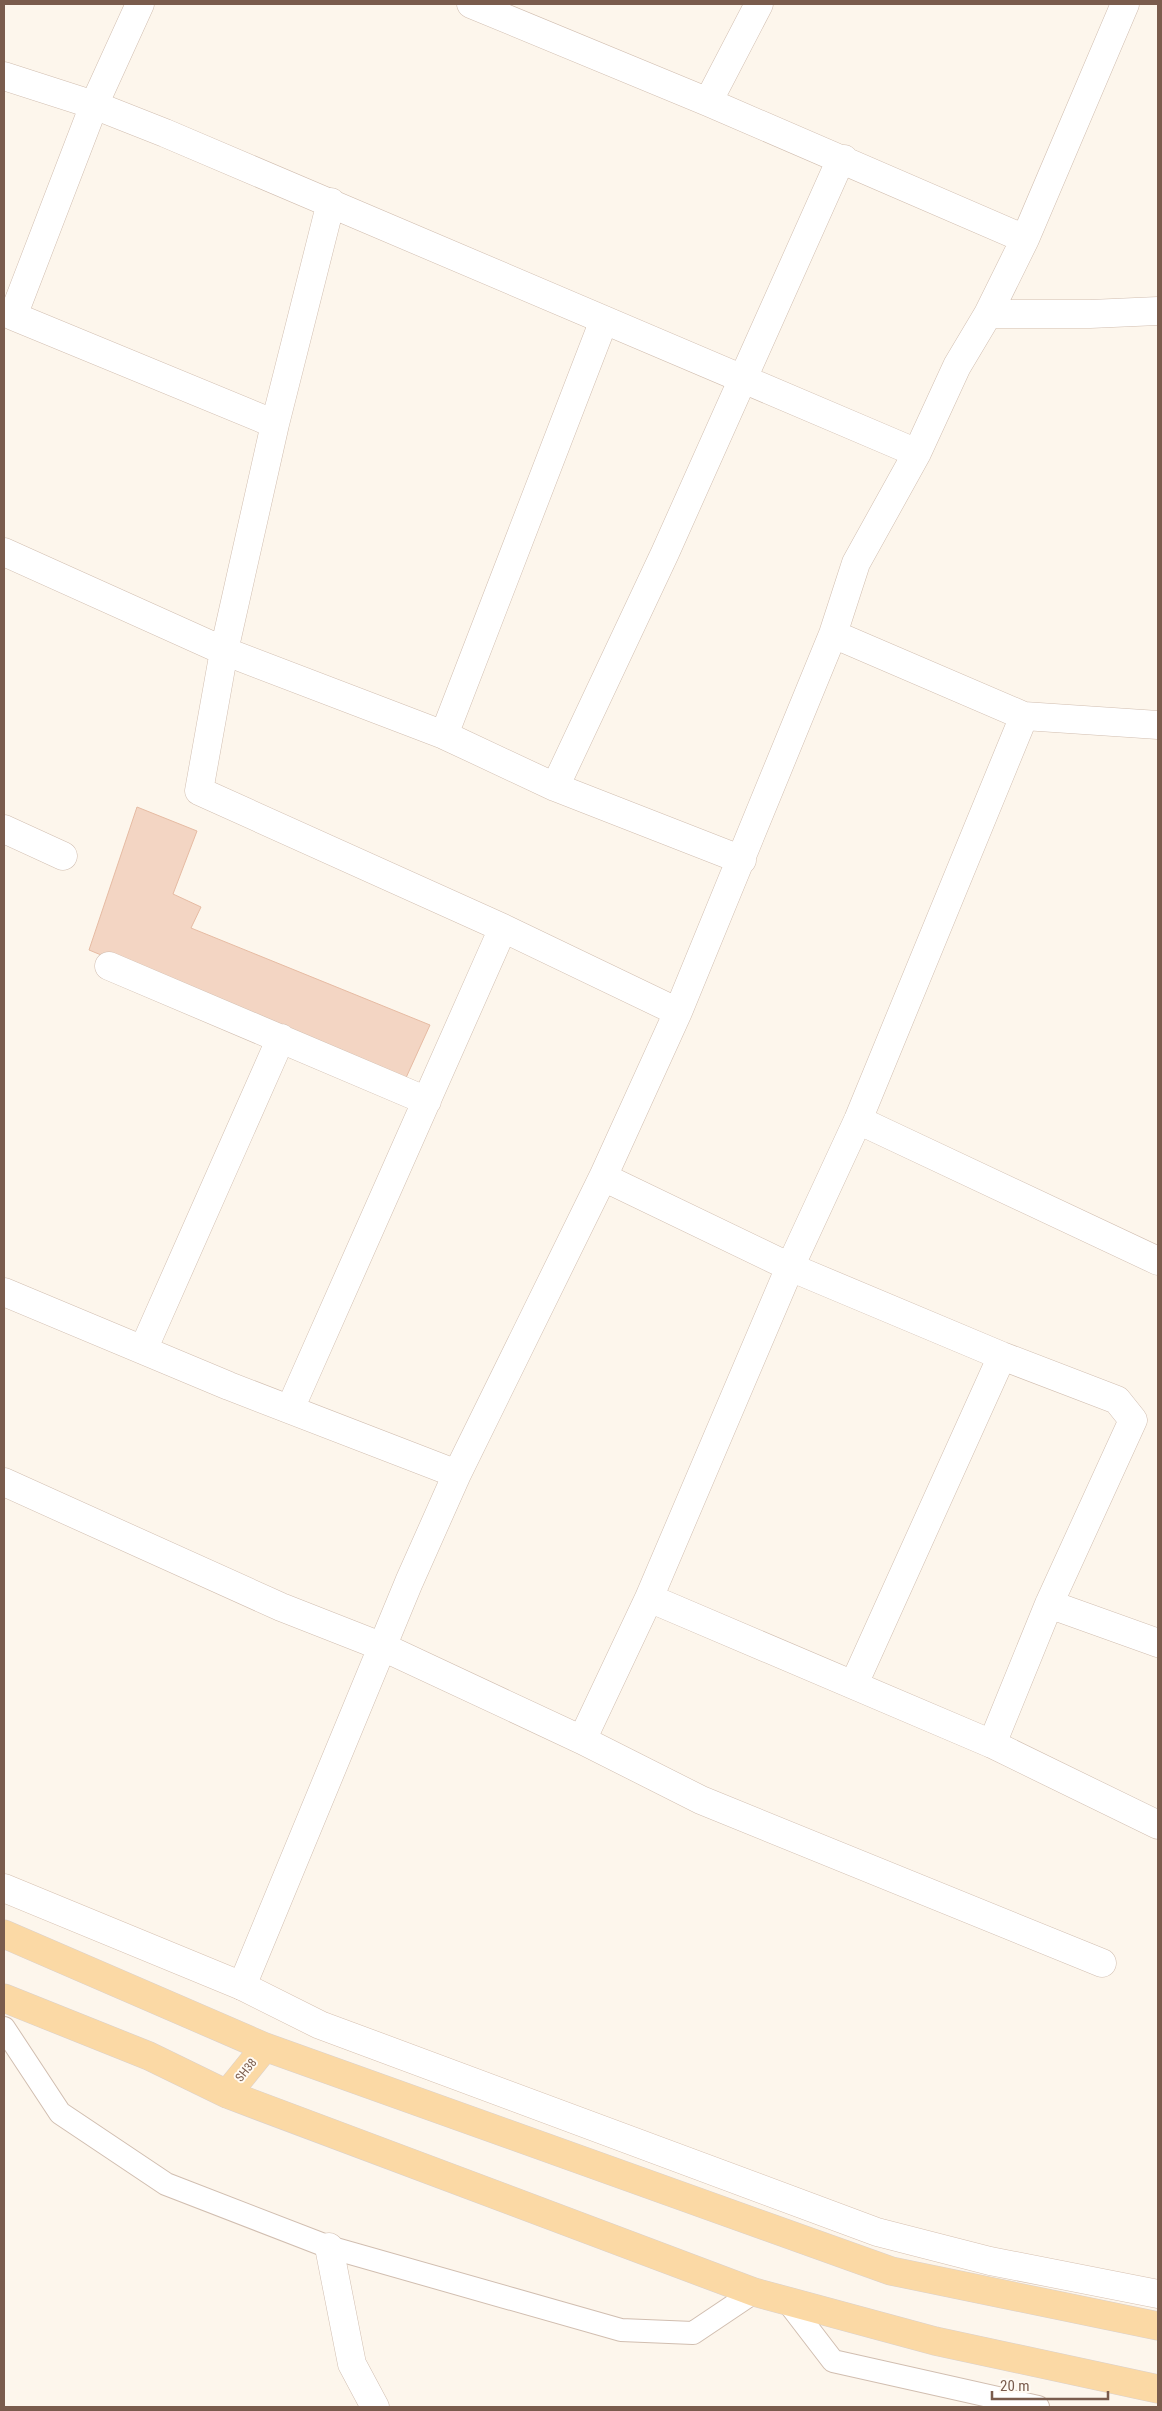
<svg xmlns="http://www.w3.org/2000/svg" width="1162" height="2411" viewBox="0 0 1162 2411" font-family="'Roboto Condensed',sans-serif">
<rect width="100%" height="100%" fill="#fdf6ec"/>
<path fill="#f3d5c3" stroke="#e6bba3" d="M137 807 197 831 173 894 201 907 191 928 430 1025 405 1080 89 950Z"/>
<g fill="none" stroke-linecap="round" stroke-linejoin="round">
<defs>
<path id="lane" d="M4 2028 60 2113 166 2184 329 2247 621 2330 693 2333 754 2292
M787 2301 833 2361 1038 2407"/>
<path id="street" d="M140 4 94 105 13 316 275 424 331 202
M471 4 708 102 1025 239
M4 76 94 105 165 133 917 453 856 563 833 634 678 1012 603 1177 457 1474 409 1582 242 1986
M708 102 759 4
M988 314H1090L1158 311
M275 424 224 651 199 791 503 928 678 1012
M917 453 957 366 988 314 1025 239 1125 4
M4 552 224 651 444 735 555 787 742 860
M833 634 1024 716 1158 725
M444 735 604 320
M555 787 665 553 841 159H844
M4 829 63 856
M109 966 427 1101
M858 1120 1158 1261
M603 1177 790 1267 1002 1356 1117 1400 1133 1420 1049 1604 992 1744
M4 1292 229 1386 457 1474
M143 1350 281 1038
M290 1409 503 928
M4 1482 281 1607 383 1647 582 1740 701 1800 1102 1963
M649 1598 992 1744 1158 1825
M1049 1604 1158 1643
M854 1684 1002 1356
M582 1740 649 1598 790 1267 858 1120 1024 716
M329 2247 352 2364 375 2407"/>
<path id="secondary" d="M4 1888 242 1986 320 2025 877 2232 990 2261 1158 2294"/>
<path id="primary" d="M4 1934 265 2047 891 2271 1158 2326
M4 1998 149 2056 227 2094 754 2292 935 2341 1158 2389
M227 2094 265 2047"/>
</defs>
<use href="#lane" stroke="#d1beb0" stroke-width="24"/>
<use href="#street" stroke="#d1beb0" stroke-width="29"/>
<use href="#secondary" stroke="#d6c0b0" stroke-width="29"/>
<use href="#primary" stroke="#dad1cd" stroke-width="29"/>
<use href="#lane" stroke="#fff" stroke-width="22"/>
<use href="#street" stroke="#fff" stroke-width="28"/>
<use href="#secondary" stroke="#fff" stroke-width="28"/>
<use href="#primary" stroke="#fbd9a5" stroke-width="28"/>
</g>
<g text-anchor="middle" stroke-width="4" stroke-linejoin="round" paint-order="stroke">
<g font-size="12" fill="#7a5c4d" stroke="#fffaf3">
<text transform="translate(246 2070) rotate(-51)" y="4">SH38</text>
</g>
</g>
<rect width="1162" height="2411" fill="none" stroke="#7a5c4d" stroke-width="10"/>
<path d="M992 2391v8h116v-8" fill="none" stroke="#7a5c4d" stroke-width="2.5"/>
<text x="1000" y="2391" font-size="15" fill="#7a5c4d" stroke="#fffaf3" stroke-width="4" paint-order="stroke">20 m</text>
</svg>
